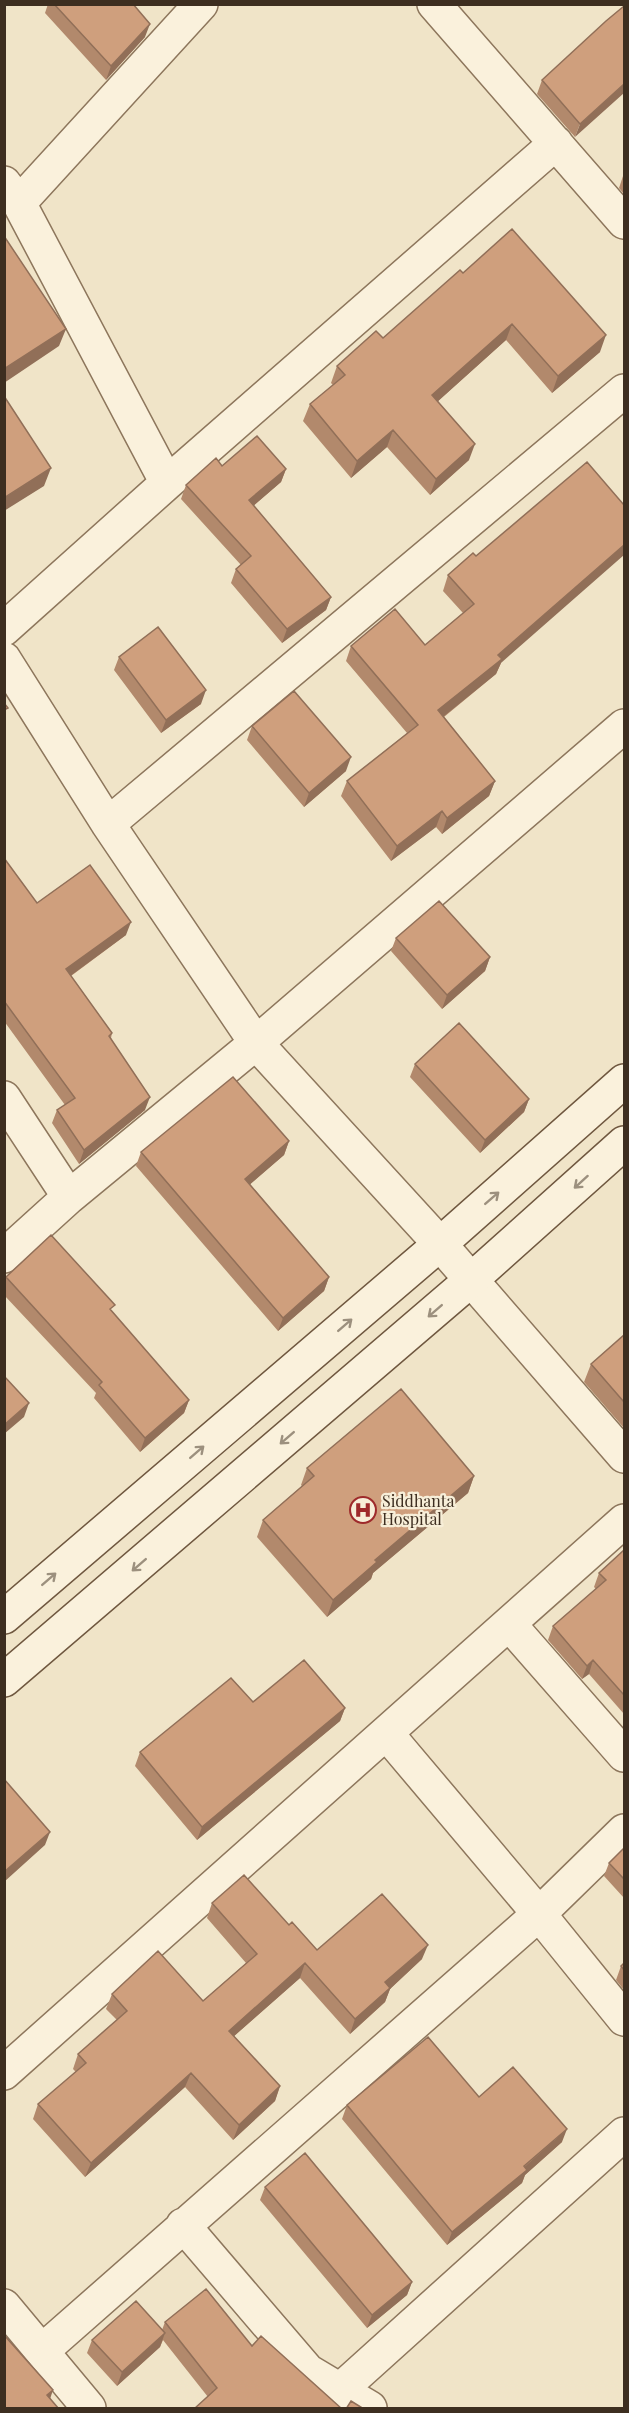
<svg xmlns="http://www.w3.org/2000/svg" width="629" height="2413" viewBox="0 0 629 2413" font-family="'Playfair Display',serif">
<rect width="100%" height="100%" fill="#f0e4c8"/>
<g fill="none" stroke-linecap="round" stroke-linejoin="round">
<defs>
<path id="street" d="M434 4 624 222
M4 183 19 203 167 483
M19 203 201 4
M4 629 167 483 556 143
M4 659 108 824 256 1043 440 1244 624 1456
M108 824 624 391
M4 1098 69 1197
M4 1256 69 1197 256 1043 624 726
M510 1625 624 1755
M387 1734 539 1914 624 2019
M4 2073 624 1521
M183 2225 308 2371 370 2408
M4 2306 89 2408
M42 2351 539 1914 624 1831
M340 2390 624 2134"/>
<path id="secondary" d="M4 1617 440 1244 624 1081
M4 1680 471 1280 624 1143"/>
</defs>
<use href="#street" stroke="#8d765c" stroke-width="36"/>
<use href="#secondary" stroke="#6f573f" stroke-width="36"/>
<use href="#street" stroke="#faf1dc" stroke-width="33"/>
<use href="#secondary" stroke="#faf1dc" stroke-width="33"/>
</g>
<path fill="#b2896c" d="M48 4H133L145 37 106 80 45 13Z
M624 6 575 137 537 94 542 80Z
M624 173V194L619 188Z
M463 273 600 352 552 393 506 340 438 401 469 460 430 495 387 447 351 478 303 421 310 404 333 385 331 383 337 366 383 338Z
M222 466 286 469 281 482 253 506 331 597 326 610 282 643 231 583 236 569 241 565 181 499 186 485Z
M473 553 501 663 496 674 444 717 495 781 489 796 442 834 436 827 391 861 341 796 347 781 407 733 346 661 351 646 425 645 463 613 443 591 448 575Z
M119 657 201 704 161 733 114 670Z
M252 726 346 771 304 807 247 740Z
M4 858 37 903 126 935 71 976 112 1033 111 1038 145 1110 79 1164 52 1123 57 1110 65 1105 4 1021Z
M396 938 490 957 485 971 442 1009 391 951Z
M415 1064 529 1099 524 1112 480 1153 410 1077Z
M289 1141 284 1155 250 1184 329 1277 324 1291 278 1331 136 1166 141 1152Z
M6 1277 112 1312 189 1400 184 1413 140 1452 94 1398 96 1393 4 1295V1280Z
M624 1335V1428L584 1382 591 1364Z
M307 1468 474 1476 468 1493 373 1573 371 1579 327 1617 257 1537 263 1520 302 1486 301 1485Z
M624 1550V1714L589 1674 582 1679 548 1640 553 1626 596 1589 594 1587 599 1573Z
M253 1702 345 1708 340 1721 197 1840 135 1766 140 1752Z
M624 1848V1898L604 1876 609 1863Z
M212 1903 289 1925 317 1950 422 1959 390 1989 385 2002 350 2034 300 1978 234 2036 280 2086 275 2101 233 2140 185 2087 85 2177 33 2119 38 2104 76 2072 73 2069 78 2054 117 2020 106 2009 112 1994 203 2001 246 1963 207 1918Z
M624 1963V1990L616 1980 621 1966Z
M347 2105 562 2142 525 2175 522 2183 447 2245 342 2119Z
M265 2187 412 2282 407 2295 367 2328 260 2200Z
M165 2322 252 2346 342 2409 208 2397 163 2340 160 2347 117 2386 87 2353 92 2340 162 2330Z"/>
<path fill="#916f58" d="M150 24 145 37 106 80 111 66Z
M624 84V93L575 137 580 124Z
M512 324 506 340 426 412 432 395Z
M66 329 59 346 4 383V369Z
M606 335 600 352 552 393 558 376Z
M393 430 387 447 351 478 357 461Z
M475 444 469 460 430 495 436 479Z
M51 468 44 486 4 511V498Z
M286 469 281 482 244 514 249 500Z
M624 545V555L501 663 496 674 433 725 438 710 498 655Z
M331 597 326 610 282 643 287 629Z
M206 690 201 704 161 733 166 720Z
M351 757 346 771 304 807 309 793Z
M495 781 489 796 442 834 447 818Z
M442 811 436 827 391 861 397 846Z
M131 922 126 935 62 982 66 969Z
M490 957 485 971 442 1009 447 995Z
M150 1097 145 1110 79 1164 84 1150Z
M529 1099 524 1112 480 1153 485 1140Z
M289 1141 284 1155 240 1193 245 1179Z
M329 1277 324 1291 278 1331 283 1318Z
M189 1400 184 1413 140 1452 145 1438Z
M29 1403 24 1417 4 1434V1425Z
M474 1476 468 1493 373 1573 371 1579 327 1617 333 1600 375 1560Z
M593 1660 589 1674 582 1679 587 1666Z
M345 1708 340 1721 197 1840 202 1827Z
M50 1832 45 1845 4 1882V1872Z
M428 1945 422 1959 390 1989 385 2002 350 2034 355 2019 385 1982Z
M305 1963 300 1978 224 2045 229 2031Z
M191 2073 185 2087 85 2177 91 2163Z
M280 2086 275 2101 233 2140 239 2125Z
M567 2129 562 2142 525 2175 522 2183 447 2245 452 2232Z
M412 2282 407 2295 367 2328 372 2315Z
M165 2333 160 2347 117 2386 122 2372Z
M53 2390 48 2405 47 2395Z"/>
<path fill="#cf9f7d" stroke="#916f58" stroke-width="1.5" d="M54 4H133L150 24 111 66Z
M624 6V84L580 124 542 80 606 21Z
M512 229 606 335 558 376 512 324 432 395 475 444 436 479 393 430 357 461 310 404 345 375 337 366 376 331 383 338 460 270 463 273Z
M4 236 66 329 4 369Z
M4 396 51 468 4 498Z
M257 436 286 469 249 500 331 597 287 629 236 569 251 556 186 485 216 458 222 466Z
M587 462 624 505V545L498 655 502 659 438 710 495 781 447 818 442 811 397 846 347 781 418 725 351 646 395 609 425 645 474 604 448 575 473 553 476 556Z
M158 627 206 690 166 720 119 657Z
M294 691 351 757 309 793 252 726Z
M4 703 8 708 4 710Z
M4 858 37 903 90 865 131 922 66 969 112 1033 109 1036 150 1097 84 1150 57 1110 75 1098 4 1001Z
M439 901 490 957 447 995 396 938Z
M459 1023 529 1099 485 1140 415 1064Z
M233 1077 289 1141 245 1179 329 1277 283 1318 141 1152Z
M51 1235 115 1305 110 1309 189 1400 145 1438 99 1385 102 1382 6 1277Z
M624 1335V1402L591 1364Z
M4 1376 29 1403 4 1425Z
M401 1389 474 1476 375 1560 377 1562 333 1600 263 1520 314 1476 307 1468Z
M624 1550V1695L593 1660 587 1666 553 1626 606 1580 599 1573Z
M304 1660 345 1708 202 1827 140 1752 231 1678 253 1702Z
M4 1779 50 1832 4 1872Z
M624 1848V1879L609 1863Z
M244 1875 289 1925 292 1922 317 1950 382 1894 428 1945 385 1982 390 1988 355 2019 305 1963 229 2031 280 2086 239 2125 191 2073 91 2163 38 2104 86 2063 78 2054 127 2011 112 1994 158 1951 203 2001 257 1954 212 1903Z
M624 1963V1970L621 1966Z
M428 2037 479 2097 513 2067 567 2129 524 2166 527 2170 452 2232 347 2105Z
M305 2153 412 2282 372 2315 265 2187Z
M206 2289 252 2346 261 2336 342 2409H194L217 2388 165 2322Z
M136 2301 165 2333 122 2372 92 2340Z
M4 2335 53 2390 47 2395 59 2409H4Z
M351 2401 364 2409H346Z"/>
<defs><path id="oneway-shaft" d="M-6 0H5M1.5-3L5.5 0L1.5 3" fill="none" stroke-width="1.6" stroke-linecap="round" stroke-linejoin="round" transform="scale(1.5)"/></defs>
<g stroke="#9c907e">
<use href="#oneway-shaft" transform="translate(581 1182) rotate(138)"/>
<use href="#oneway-shaft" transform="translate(492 1198) rotate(-41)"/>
<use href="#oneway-shaft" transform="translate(435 1311) rotate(139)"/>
<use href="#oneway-shaft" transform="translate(345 1325) rotate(-41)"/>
<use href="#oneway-shaft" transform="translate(287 1438) rotate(139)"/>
<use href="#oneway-shaft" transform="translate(197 1452) rotate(-41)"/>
<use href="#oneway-shaft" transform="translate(139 1565) rotate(139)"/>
<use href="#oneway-shaft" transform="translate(49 1579) rotate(-41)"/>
</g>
<defs>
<symbol id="hospital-ring" viewBox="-11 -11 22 22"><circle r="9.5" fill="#f7eed8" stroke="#9e2a2b" stroke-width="1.5"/><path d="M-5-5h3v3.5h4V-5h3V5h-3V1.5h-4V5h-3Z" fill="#9e2a2b"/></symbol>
</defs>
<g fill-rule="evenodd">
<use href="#hospital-ring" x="348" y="1495" width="30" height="30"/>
</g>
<g text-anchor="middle" stroke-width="4.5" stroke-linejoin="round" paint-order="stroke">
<g font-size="16" fill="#3d2e20" stroke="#f7eed8" text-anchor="start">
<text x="382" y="1507">Siddhanta<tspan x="382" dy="18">Hospital</tspan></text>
</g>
</g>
<rect width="629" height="2413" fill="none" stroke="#3d2e20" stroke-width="12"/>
</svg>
